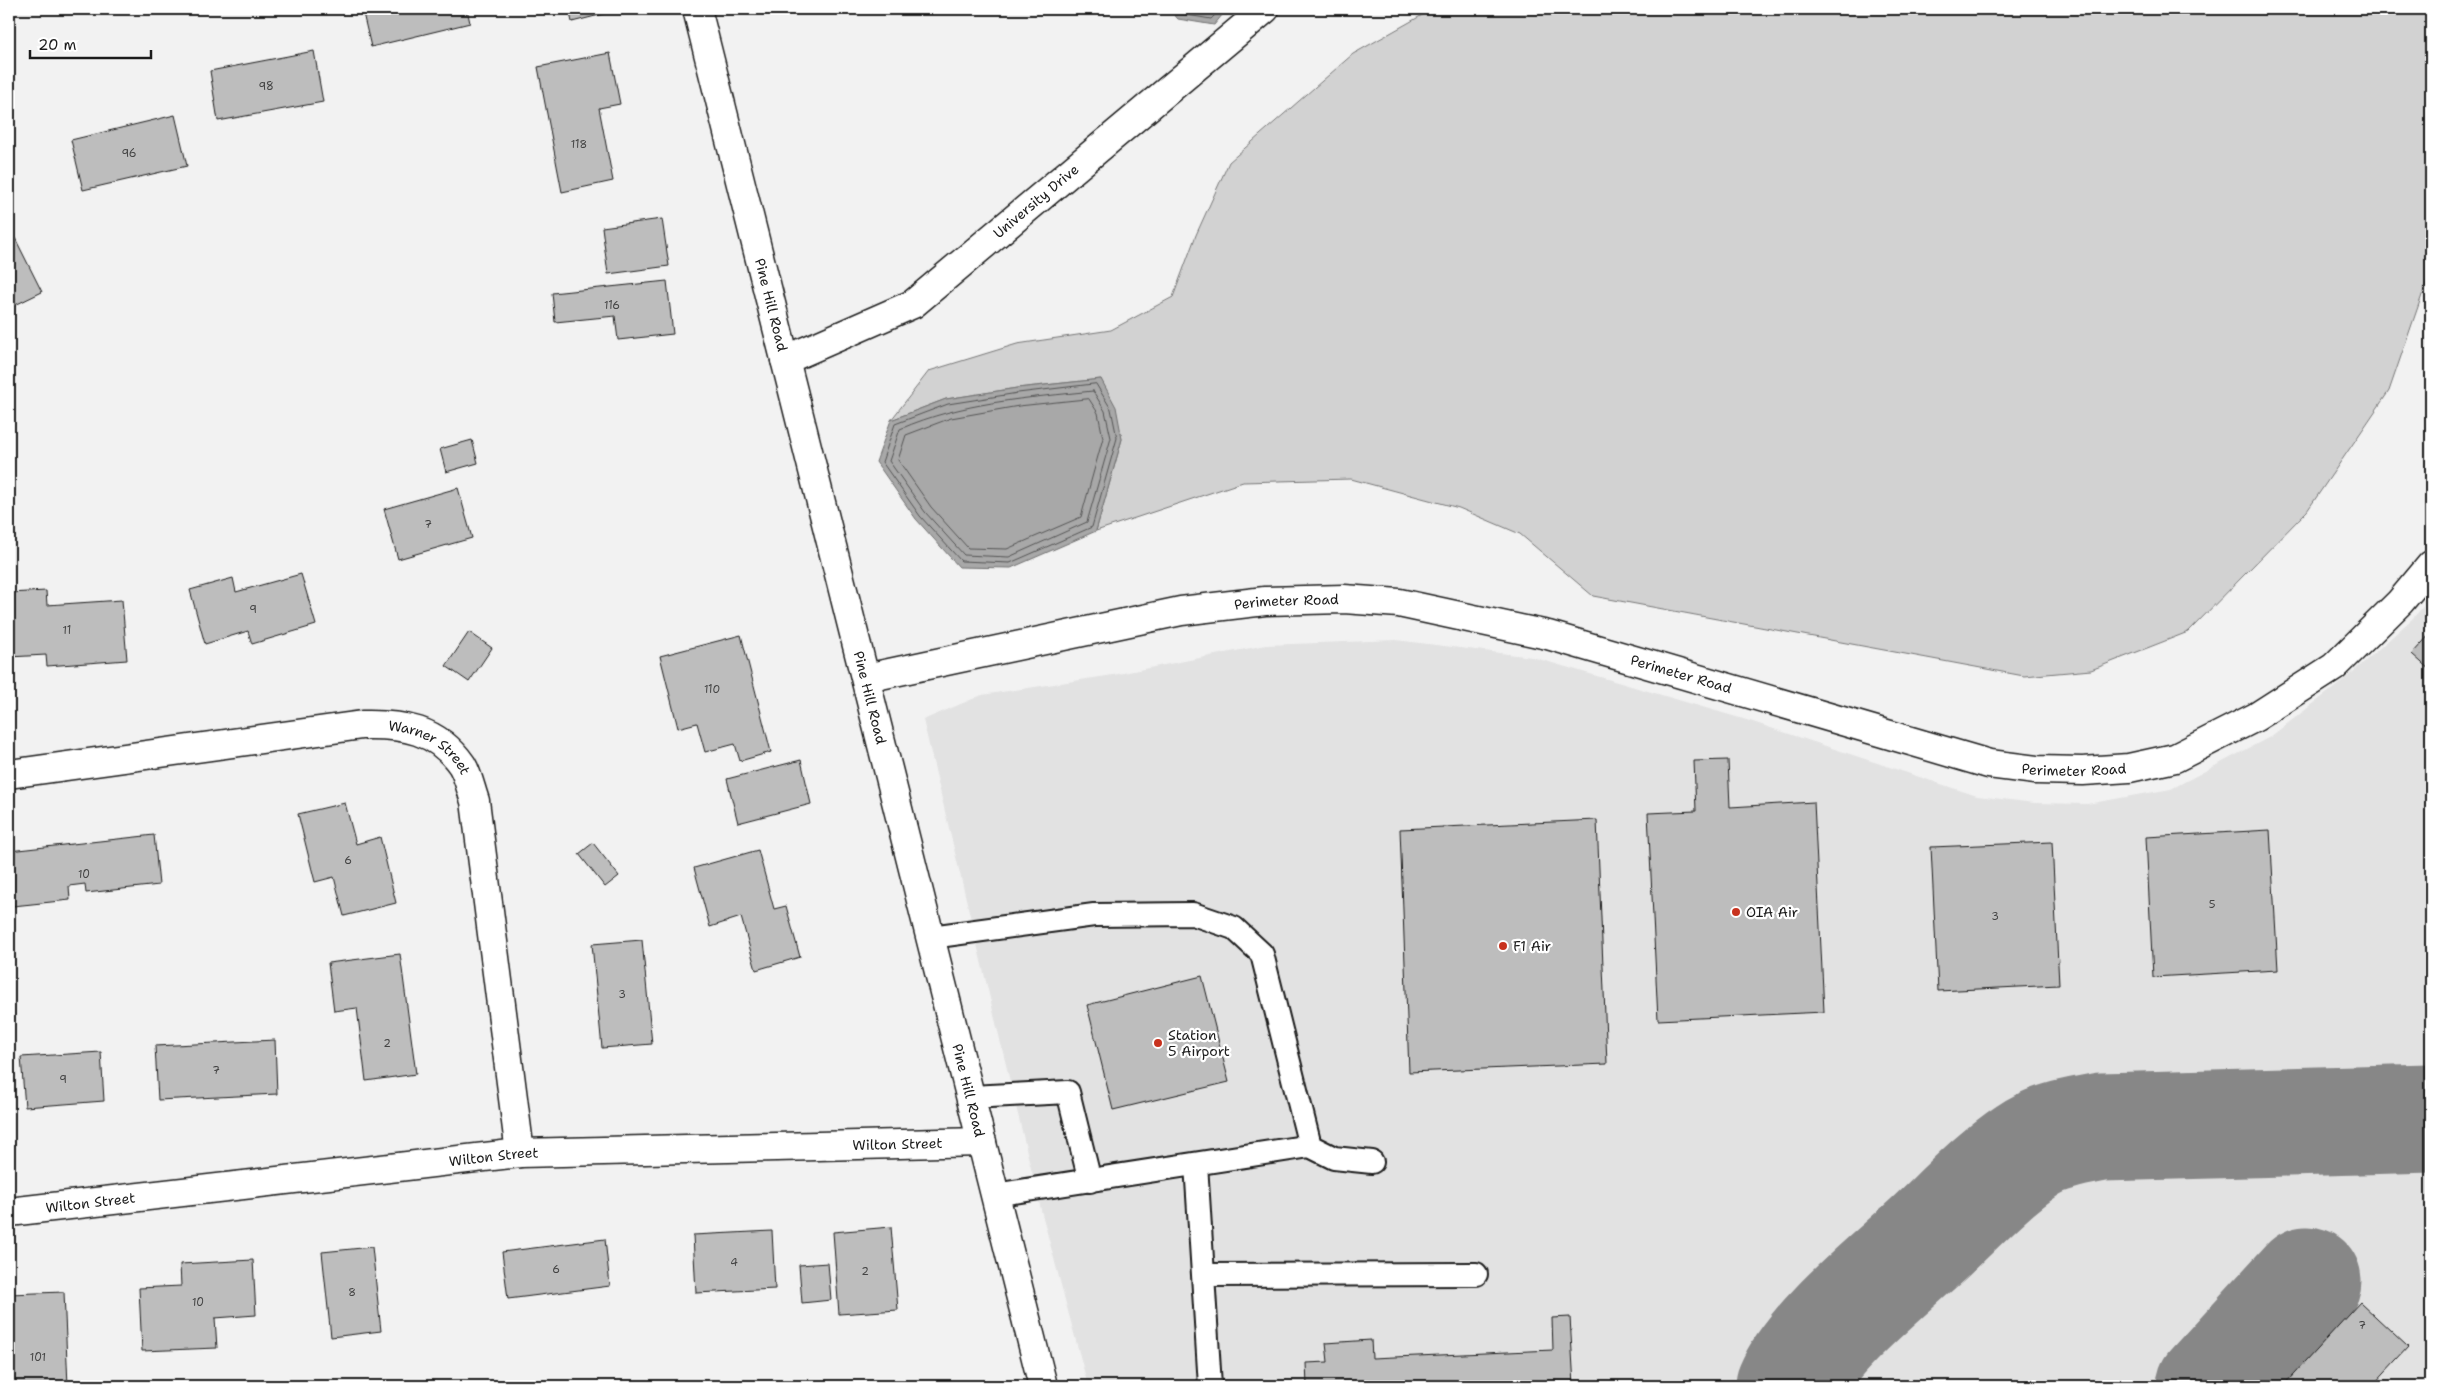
<svg xmlns="http://www.w3.org/2000/svg" width="2440" height="1395" viewBox="0 0 2440 1395" font-family="'Shantell Sans',sans-serif">
<rect width="100%" height="100%" fill="#f2f2f2"/>
<filter id="ink" filterUnits="userSpaceOnUse"><feTurbulence type="fractalNoise" baseFrequency=".02" numOctaves="2"/><feDisplacementMap in="SourceGraphic" scale="10" xChannelSelector="R" yChannelSelector="G"/><feConvolveMatrix kernelMatrix="1 2 1 2 8 2 1 2 1" color-interpolation-filters="sRGB"/></filter>
<g filter="url(#ink)">
<path fill="#e2e2e2" d="M2431 598V1386H1088L1041 1210 923 720 982 695 1113 675 1266 645 1396 640 1532 657 1750 721 1977 796 2035 803 2087 804 2171 789 2270 737 2343 681 2412 619Z"/>
<path fill="#d2d2d2" stroke="#777" d="M1433 9H2431V269L2389 391 2307 511 2188 632 2091 670 2024 676 1593 596 1520 534 1459 508 1351 479 1243 482 1096 531 1122 439 1101 379 1017 388 946 399 891 420 929 371 1017 344 1111 330 1173 297 1196 235 1229 162 1353 54Z"/>
<path fill="#a8a8a8" stroke="#707070" d="M1169 9H1227L1214 25 1178 19Z
M1101 379 1116 407 1122 439 1096 531 1011 568 959 567 916 519 876 462 891 420 946 399 1017 388Z"/>
<g fill="none" stroke-linecap="round" stroke-linejoin="round">
<path stroke="#545454" stroke-width="1" d="M1176 9 1181 14 1211 19 1221 9
M1096 384 1111 409 1117 438 1092 527 1010 563 961 561 920 516 882 462 895 424 948 404 1018 393Z
M1093 391 1105 411 1111 438 1087 522 1009 557 964 555 925 512 889 461 900 429C962 402 1027 398 1093 391Z
M1089 399 1098 413 1103 438 1081 517 1007 549 968 548 931 507 898 460 906 435 951 418 1019 406Z"/>
<path stroke="#878787" stroke-width="109" d="M1790 1386C1811 1337 1887 1277 1927 1240 1959 1210 1991 1175 2027 1151 2048 1136 2077 1132 2102 1127L2431 1118
M2211 1386 2307 1281"/>
</g>
<path fill="#bdbdbd" stroke="#1c1c1c" d="M362 9H467L470 23 371 47Z
M569 9H618L619 10 572 22Z
M314 51 323 102 218 121 210 71Z
M610 53 620 104 599 108 613 181 562 192 538 67Z
M175 115 187 166 83 190 71 140Z
M662 219 669 266 608 274 602 227Z
M15 238 42 292 9 308V241Z
M667 281 673 334 618 340 615 316 555 322 552 293Z
M472 440 478 463 446 472 440 449Z
M458 488 472 538 398 559 384 509Z
M301 574 316 625 252 644 248 631 205 644 190 590 233 578 236 592Z
M46 591 47 605 122 600 127 660 47 666 46 655 9 657V593Z
M469 632 492 648 469 682 446 666Z
M2431 633V671L2412 654Z
M741 635 771 752 740 761 735 744 705 752 697 723 678 728 660 656Z
M801 760 811 804 738 823 727 779Z
M1728 760 1730 807 1814 802 1824 1012 1658 1020 1648 813 1696 811 1694 761Z
M345 803 356 844 380 837 396 903 344 916 334 877 315 882 298 814Z
M1597 820 1607 1064 1409 1072 1400 829Z
M2270 830 2278 970 2153 977 2146 837Z
M154 835 159 885 86 893 85 884 69 886 70 900 13 906 9 851Z
M2052 842 2059 985 1938 991 1931 847Z
M593 843 619 876 605 887 579 854Z
M758 850 774 909 786 906 800 957 756 970 741 917 710 927 694 868Z
M642 940 652 1044 602 1048 592 944Z
M400 954 416 1074 366 1081 357 1008 334 1011 328 963Z
M1202 976 1229 1082 1113 1110 1087 1005Z
M275 1040 277 1094 158 1100 155 1046Z
M101 1052 104 1101 25 1107 21 1057Z
M891 1227 898 1310 839 1314 833 1232Z
M772 1231 775 1289 696 1293 693 1235Z
M605 1239 610 1286 508 1299 502 1252Z
M372 1247 381 1331 331 1337 322 1252Z
M253 1260 256 1315 215 1318 217 1348 142 1351 139 1288 181 1286 180 1264Z
M828 1263 831 1300 802 1303 799 1265Z
M64 1292 68 1386H11L9 1294Z
M2360 1302 2408 1347 2372 1386H2283Z
M1570 1317 1574 1386H1307L1306 1363 1328 1362 1326 1343 1371 1340 1372 1358 1553 1350 1552 1318Z"/>
<g fill="none" stroke-linecap="round" stroke-linejoin="round">
<defs>
<path id="service" d="M931 937 1094 915 1193 914 1234 928 1262 954 1310 1146 994 1195
M971 1097 1068 1092 1090 1181
M1310 1146 1334 1158 1372 1162
M1196 1164 1210 1386
M1203 1275 1476 1274"/>
<g id="minor">
<path id="s1" d="M785 360 913 304 1265 9"/>
<path id="s2" d="M866 678 1181 611 1265 601 1344 599 1399 603 1548 635 1989 764 2036 770 2083 771 2129 768 2175 758 2256 717 2334 667 2400 602 2431 565"/>
<path id="s3" d="M9 774 362 725C403 724 437 729 462 765 468 775 471 790 475 801L520 1153"/>
<path id="s4" d="M9 1212 520 1153 982 1142"/>
</g>
<g id="tertiary">
<path id="s5" d="M697 9 1043 1386"/>
</g>
</defs>
<use href="#service" stroke="#1c1c1c" stroke-width="26"/>
<use href="#minor" stroke="#1c1c1c" stroke-width="31"/>
<use href="#tertiary" stroke="#1c1c1c" stroke-width="31"/>
<use href="#service" stroke="#fff" stroke-width="22"/>
<use href="#minor" stroke="#fff" stroke-width="28"/>
<use href="#tertiary" stroke="#fff" stroke-width="28"/>
</g>
</g>
<g fill="#c8321e" stroke="#fff" stroke-width="2">
<circle cx="1736" cy="912" r="5"/>
<circle cx="1503" cy="946" r="5"/>
<circle cx="1158" cy="1043" r="5"/>
</g>
<g text-anchor="middle" stroke-width="4.5" stroke-linejoin="round" paint-order="stroke">
<g font-size="11" fill="#444">
<text x="266" y="90">98</text>
<text x="579" y="148">118</text>
<text x="129" y="157">96</text>
<text x="612" y="309">116</text>
<text x="428" y="528">7</text>
<text x="253" y="613">9</text>
<text x="67" y="634">11</text>
<text x="712" y="693">110</text>
<text x="348" y="864">6</text>
<text x="84" y="878">10</text>
<text x="2212" y="908">5</text>
<text x="1995" y="920">3</text>
<text x="622" y="998">3</text>
<text x="387" y="1047">2</text>
<text x="216" y="1074">7</text>
<text x="63" y="1083">9</text>
<text x="734" y="1266">4</text>
<text x="556" y="1273">6</text>
<text x="865" y="1275">2</text>
<text x="352" y="1296">8</text>
<text x="198" y="1306">10</text>
<text x="2362" y="1329">7</text>
<text x="38" y="1361">101</text>
</g>
<g font-size="14" fill="#1c1c1c" stroke="#fff">
<text dy="5" stroke="none"><textPath href="#s1" startOffset="300">University Drive</textPath></text>
<text dy="5" stroke="none"><textPath href="#s5" startOffset="305">Pine Hill Road</textPath></text>
<text dy="5" stroke="none"><textPath href="#s2" startOffset="428">Perimeter Road</textPath></text>
<text dy="5" stroke="none"><textPath href="#s2" startOffset="832">Perimeter Road</textPath></text>
<text dy="5" stroke="none"><textPath href="#s5" startOffset="710">Pine Hill Road</textPath></text>
<text dy="5" stroke="none"><textPath href="#s3" startOffset="431">Warner Street</textPath></text>
<text dy="5" stroke="none"><textPath href="#s2" startOffset="1238">Perimeter Road</textPath></text>
<text dy="5" stroke="none"><textPath href="#s5" startOffset="1115">Pine Hill Road</textPath></text>
<text dy="5" stroke="none"><textPath href="#s4" startOffset="892">Wilton Street</textPath></text>
<text dy="5" stroke="none"><textPath href="#s4" startOffset="488">Wilton Street</textPath></text>
<text dy="5" stroke="none"><textPath href="#s4" startOffset="82">Wilton Street</textPath></text>
</g>
<g font-size="14" fill="#1c1c1c" stroke="#fff" text-anchor="start">
<text x="1746" y="917">OIA Air</text>
<text x="1513" y="951">F1 Air</text>
<text x="1168" y="1040">Station<tspan x="1168" dy="16">5 Airport</tspan></text>
</g>
</g>
<rect width="2440" height="1395" fill="none" stroke="#fff" stroke-width="30"/>
<rect x="15" y="15" width="2410" height="1365" fill="none" stroke="#1c1c1c" stroke-width="2" filter="url(#ink)"/>
<path d="M30 50v8h121v-8" fill="none" stroke="#1c1c1c" stroke-width="2.5"/>
<text x="38" y="50" font-size="15" fill="#1c1c1c" stroke="#ffffff" stroke-width="4" paint-order="stroke">20 m</text>
</svg>
